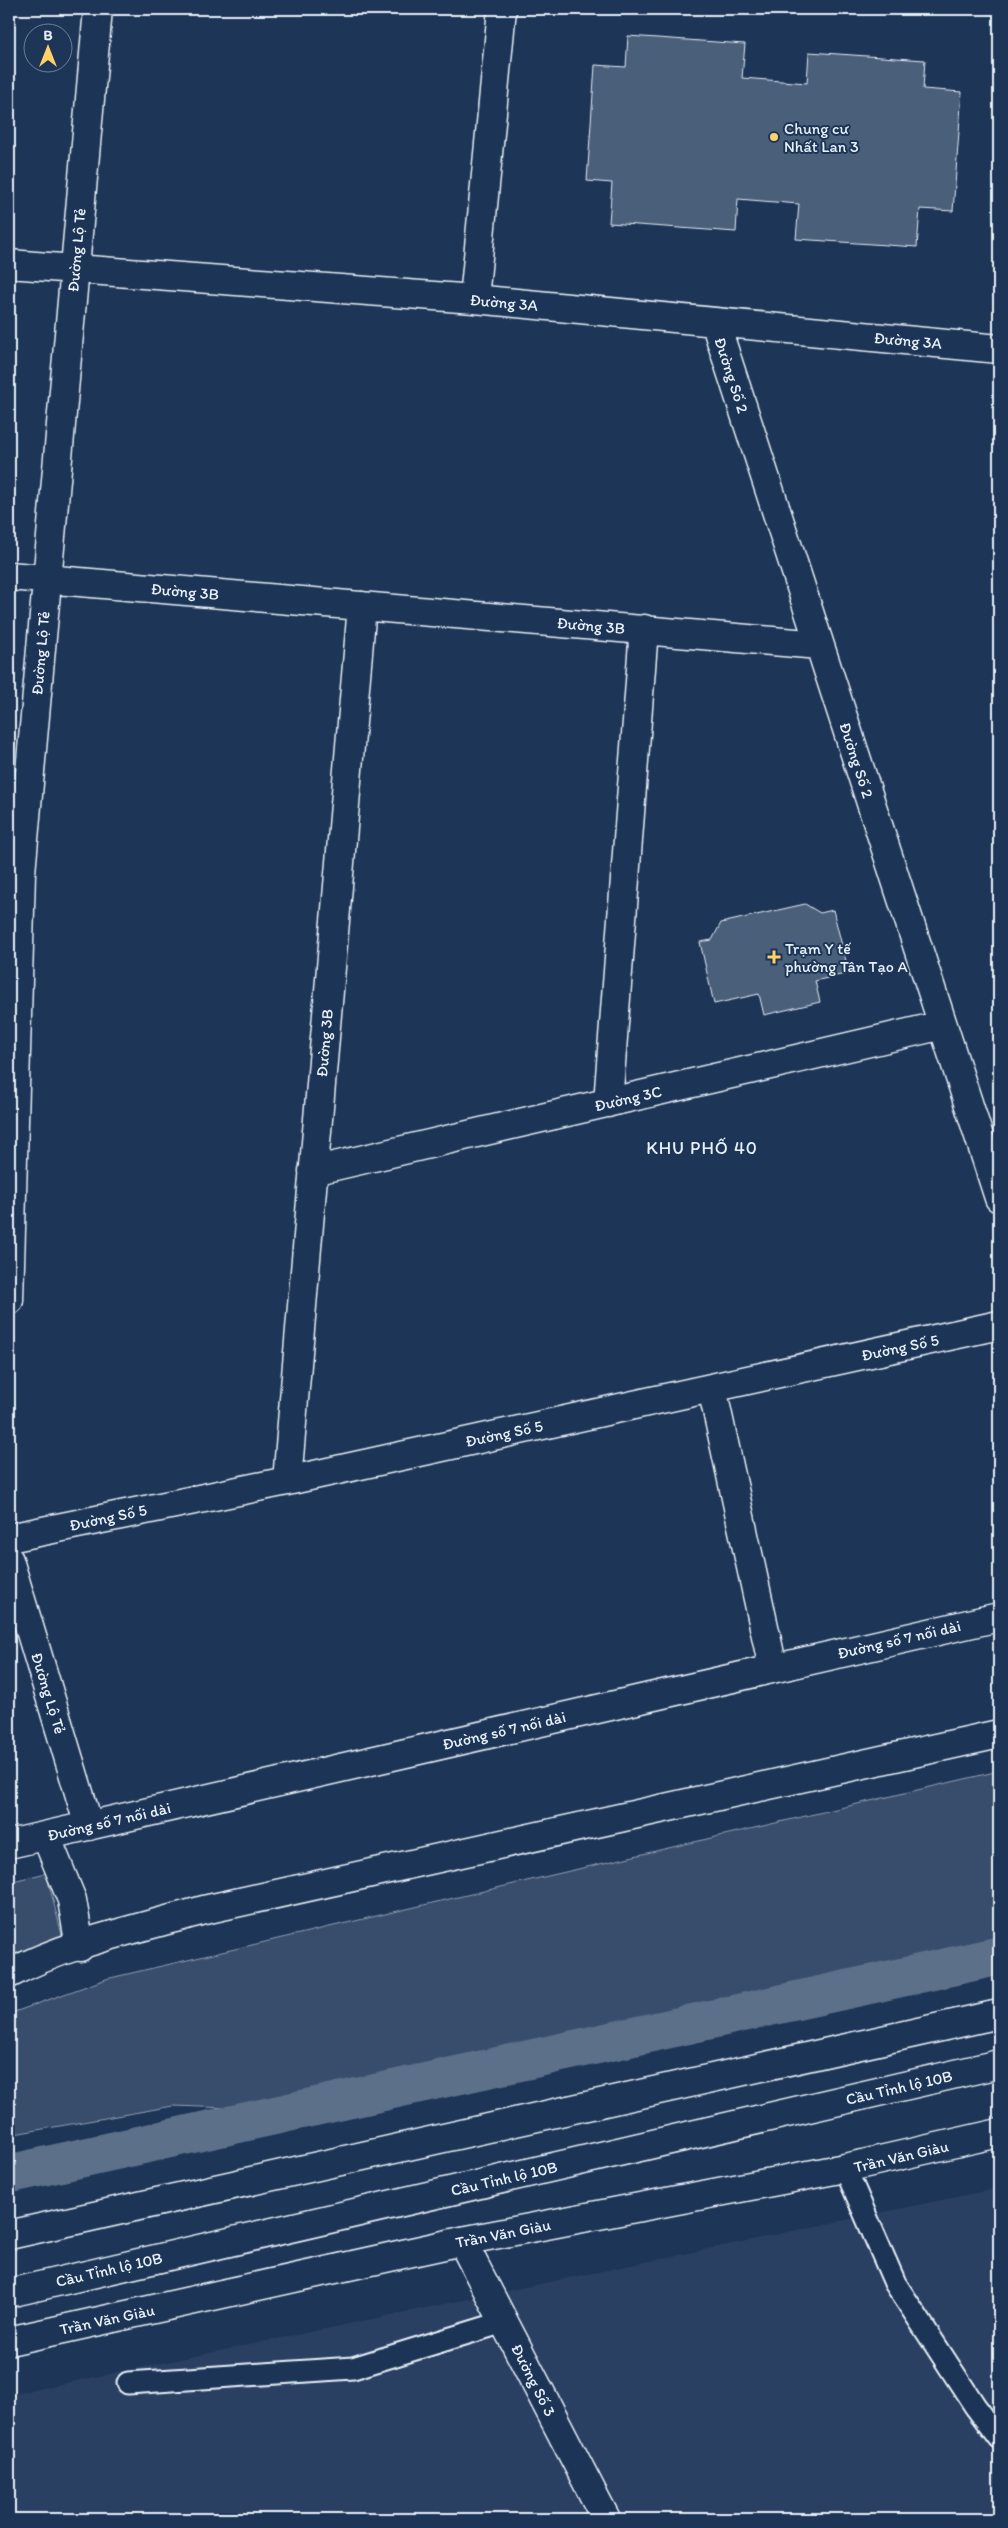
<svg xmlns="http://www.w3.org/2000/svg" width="1008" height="2528" viewBox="0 0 1008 2528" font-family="Itim,sans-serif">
<rect width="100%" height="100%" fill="#1d3557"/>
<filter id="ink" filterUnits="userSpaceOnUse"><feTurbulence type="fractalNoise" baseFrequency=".02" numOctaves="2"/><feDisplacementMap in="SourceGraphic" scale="10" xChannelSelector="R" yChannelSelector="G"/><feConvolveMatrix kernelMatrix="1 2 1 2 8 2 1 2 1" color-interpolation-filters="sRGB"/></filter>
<g filter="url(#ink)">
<path fill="#2a4162" d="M999 2188V2519H9V2395Z"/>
<path fill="#374d6c" stroke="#909fb2" d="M999 1771V1937L231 2108 173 2106 9 2135V2014L106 1979Z
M46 1873 62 1935 9 1961V1882Z"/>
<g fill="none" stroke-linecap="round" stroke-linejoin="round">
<path stroke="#5d7089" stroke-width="39" d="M9 2174 999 1956"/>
</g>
<path fill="#495e7a" stroke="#e8f1f8" d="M628 36 745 44 742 78 807 83 809 52 925 60 923 89 962 92 953 211 920 209 917 247 796 239 799 204 738 199 736 232 609 223 612 183 587 181 595 65 626 67Z
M805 904 820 913 833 910 849 973 815 981 820 1002 764 1015 759 994 714 1004 700 942 712 940 721 923Z"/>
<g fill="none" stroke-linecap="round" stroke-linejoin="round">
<defs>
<path id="service" d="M845 2168 895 2283 975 2406 999 2438
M128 2383 353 2368 504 2322"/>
<path id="minor" d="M9 264 474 299 999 349
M474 299 502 9
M715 322 999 1198
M9 576 819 645
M608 1103 644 629
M313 1171 943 1025
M9 1300 21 873 98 9
M712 1388 773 1668
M287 1481 362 606
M9 1538 287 1481 999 1325
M9 1560 89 1826
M46 1836 72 1900 80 1947
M9 1844 999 1617
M462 2241 606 2519"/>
<path id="secondary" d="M9 1974C67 1943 141 1928 204 1910L999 1734
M9 2235 999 2014
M9 2293 999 2064
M9 2341 462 2241 845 2168 999 2133"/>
</defs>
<use href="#service" stroke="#e8f1f8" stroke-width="25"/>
<use href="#minor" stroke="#e8f1f8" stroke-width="31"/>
<use href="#secondary" stroke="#e8f1f8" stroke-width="31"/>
<use href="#service" stroke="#1d3557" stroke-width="21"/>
<use href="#minor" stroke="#1d3557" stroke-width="28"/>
<use href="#secondary" stroke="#1d3557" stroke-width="28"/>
</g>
</g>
<g fill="#ffd166" stroke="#1d3557" stroke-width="2">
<circle cx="774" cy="137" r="5"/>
<path d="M771.5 949.5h5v5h5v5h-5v5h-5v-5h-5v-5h5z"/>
</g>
<g text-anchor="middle" stroke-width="4" stroke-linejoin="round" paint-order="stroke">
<g font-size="16" fill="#e8f1f8" stroke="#1d3557" text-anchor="start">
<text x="784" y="134">Chung cư<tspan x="784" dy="18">Nhất Lan 3</tspan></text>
<text x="785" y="954">Trạm Y tế<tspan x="785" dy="18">phường Tân Tạo A</tspan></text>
</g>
<g font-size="16" fill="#e8f1f8" stroke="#1d3557">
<text transform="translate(76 250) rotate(-85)" y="6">Đường Lộ Tẻ</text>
<text transform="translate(504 302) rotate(5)" y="6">Đường 3A</text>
<text transform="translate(908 340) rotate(5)" y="6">Đường 3A</text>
<text transform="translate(732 375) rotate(72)" y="6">Đường Số 2</text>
<text transform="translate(185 591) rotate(5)" y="6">Đường 3B</text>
<text transform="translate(591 625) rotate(5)" y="6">Đường 3B</text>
<text transform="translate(40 653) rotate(-85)" y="6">Đường Lộ Tẻ</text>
<text transform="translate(857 760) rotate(72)" y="6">Đường Số 2</text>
<text transform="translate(324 1043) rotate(-85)" y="6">Đường 3B</text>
<text transform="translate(628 1098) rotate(-13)" y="6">Đường 3C</text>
<text transform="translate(900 1347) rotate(-12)" y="6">Đường Số 5</text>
<text transform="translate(504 1433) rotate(-12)" y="6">Đường Số 5</text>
<text transform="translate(108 1517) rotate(-12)" y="6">Đường Số 5</text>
<text transform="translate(899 1639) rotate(-13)" y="6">Đường số 7 nối dài</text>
<text transform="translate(49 1693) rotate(73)" y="6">Đường Lộ Tẻ</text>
<text transform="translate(504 1730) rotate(-13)" y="6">Đường số 7 nối dài</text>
<text transform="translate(109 1821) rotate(-13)" y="6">Đường số 7 nối dài</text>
<text transform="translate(899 2087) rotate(-13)" y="6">Cầu Tỉnh lộ 10B</text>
<text transform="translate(901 2156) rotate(-13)" y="6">Trần Văn Giàu</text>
<text transform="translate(504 2178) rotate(-13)" y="6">Cầu Tỉnh lộ 10B</text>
<text transform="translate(503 2233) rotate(-11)" y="6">Trần Văn Giàu</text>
<text transform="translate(109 2269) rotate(-13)" y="6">Cầu Tỉnh lộ 10B</text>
<text transform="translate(107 2319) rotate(-12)" y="6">Trần Văn Giàu</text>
<text transform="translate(534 2380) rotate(63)" y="6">Đường Số 3</text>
</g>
<g font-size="18" letter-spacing="1" fill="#e8f1f8" stroke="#1d3557">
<text x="702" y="1154">KHU PHỐ 40</text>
</g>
</g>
<rect width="1008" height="2528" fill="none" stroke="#1d3557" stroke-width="30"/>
<rect x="15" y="15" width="978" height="2498" fill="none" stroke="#e8f1f8" stroke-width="2" filter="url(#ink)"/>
<g transform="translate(48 48)"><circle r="24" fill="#1d3557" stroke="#6e8097"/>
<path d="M0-4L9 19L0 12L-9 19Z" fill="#ffd166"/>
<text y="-8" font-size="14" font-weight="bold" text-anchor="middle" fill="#e8f1f8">B</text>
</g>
</svg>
